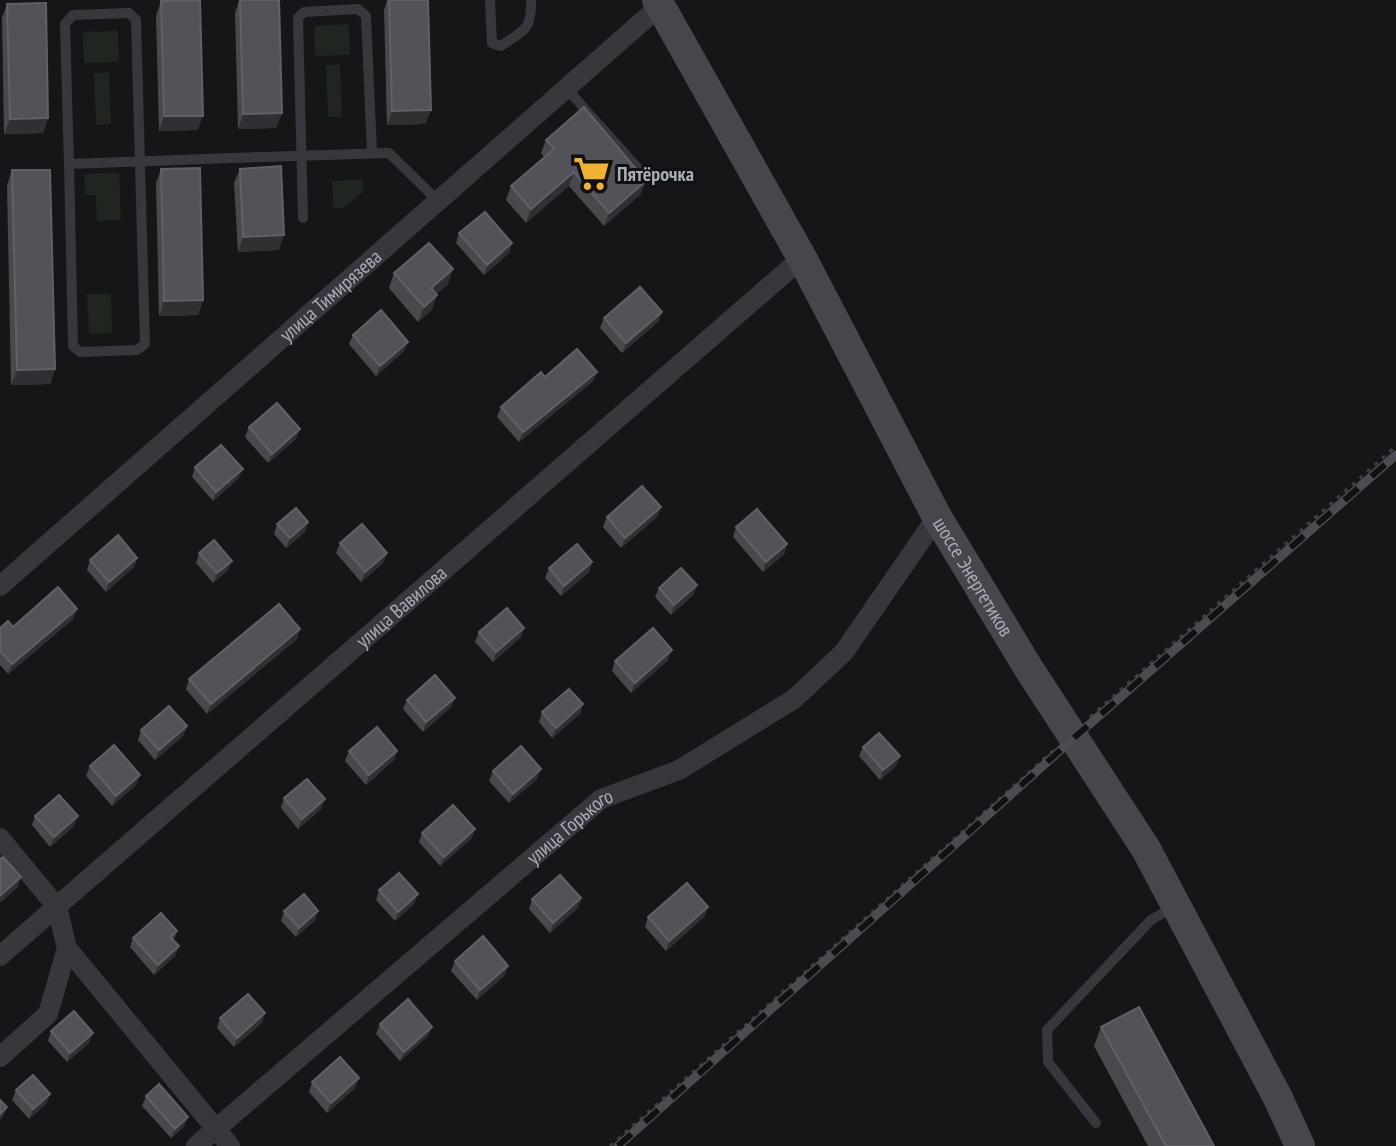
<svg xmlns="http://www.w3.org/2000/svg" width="1396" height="1146" viewBox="0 0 1396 1146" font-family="'PT Sans Narrow',sans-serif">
<rect width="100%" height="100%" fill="#161618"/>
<path fill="#1e261f" d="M349 24 350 55 315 56 314 26Z
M118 31 119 62 84 63 83 32Z
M340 64 342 117H328L326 65Z
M109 72 111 124 96 125 94 73Z
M119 173 121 220 97 221 96 195H85L84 174Z
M363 180V192L344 208H333L332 181Z
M87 294H111L112 333 89 334Z"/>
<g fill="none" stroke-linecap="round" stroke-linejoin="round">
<path stroke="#3d3f44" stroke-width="3" stroke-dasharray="4 6" stroke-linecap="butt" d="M1090 717 1396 446
M610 1146 1055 749"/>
<path stroke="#37383d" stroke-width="10" d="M490 0 492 43 501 46C524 30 532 30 531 0
M566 88 644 175
M69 164 73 346 80 352 137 350 145 344 136 20 129 13 73 15 65 24 69 164C176 160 282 156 389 153L438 201
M303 218 298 18 304 12 358 9 366 16 372 153
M1096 1123 1048 1062 1047 1030 1151 920 1173 907"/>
<g stroke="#37383d" stroke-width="20">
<path id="s1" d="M0 586 661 5"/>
<path d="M0 838 57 907 67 948 230 1146"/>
<path id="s2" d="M0 956 802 258"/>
<path d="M0 1057 48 1014 67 948"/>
<path id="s3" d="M196 1146 601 799 679 770 794 699 844 652 937 517"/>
</g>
<path stroke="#45474d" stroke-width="30" id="s4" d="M657 0 802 258 937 517 1029 669 1146 849 1278 1098 1300 1146"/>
<defs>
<path id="rail" d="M618 1146 1075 737 1396 455"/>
</defs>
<use href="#rail" stroke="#4a4c52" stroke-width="9"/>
<use href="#rail" stroke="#111113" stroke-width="6" stroke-dasharray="18" stroke-linecap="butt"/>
</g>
<path fill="#47494d" d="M239 0 282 113 276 128 238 129 235 13Z
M387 0H428L431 110 425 124 387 125 384 10Z
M161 1 198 130 159 131 156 16Z
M7 4 48 118 43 133 4 134 2 18Z
M546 140 641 194 604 226 569 186 526 223 506 200 511 186 544 157 541 153Z
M161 169 203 300 198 315 159 316 156 183Z
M240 169 279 250 238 252 234 183Z
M12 170 55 369 50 384 11 385 7 185Z
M459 233 512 243 509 253 484 275 456 243Z
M394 273 448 284 436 294 432 310 418 322 389 288Z
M604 318 659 321 622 353 600 328Z
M353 335 408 342 404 351 376 376 349 344Z
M597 372 593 381 519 442 497 417 501 407 545 377Z
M249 427 296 439 268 463 245 437Z
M195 467 239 478 213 501 192 477Z
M661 507 657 517 621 548 603 527 607 517Z
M308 522 305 532 286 548 274 534 277 524Z
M736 527 787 544 784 554 763 572 733 537Z
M340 543 387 553 383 563 361 582 336 553Z
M199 553 228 570 213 583 196 563Z
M137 558 134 567 106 592 87 570 90 560Z
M592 562 589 572 561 596 545 578 549 568Z
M697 585 693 595 671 615 655 597 659 588Z
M77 609 73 619 8 674 0 665V628L13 627Z
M524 628 521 637 493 662 475 642 479 632Z
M297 639 207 714 186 689 189 679Z
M668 660 631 693 612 671 615 661Z
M407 700 451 707 423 732 403 709Z
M583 704 580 714 552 738 539 722 542 712Z
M187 726 183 736 155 760 138 740 141 730Z
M863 747 896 766 880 780 859 756Z
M349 751H397L394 760 366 785 345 761Z
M90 766 136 785 112 806 86 776Z
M493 771 537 779 509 803 489 781Z
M284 798 321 809 298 829 281 808Z
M35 816 74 826 50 847 32 825Z
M475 829 471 839 440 866 419 842 422 833Z
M379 890 414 904 395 921 376 900Z
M581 898 578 908 550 933 529 909 532 899Z
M708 907 704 917 666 951 645 927 648 917Z
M284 911 315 920 296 937 281 921Z
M177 931 173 941 179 946 175 956 154 975 130 947 133 938Z
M455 961 505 975 477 1000 451 971Z
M220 1018 262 1023 234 1047 217 1028Z
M380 1024 432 1027 428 1036 400 1061 376 1034Z
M1101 1027 1214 1146H1148L1094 1046Z
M51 1031 89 1043 67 1062 48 1041Z
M312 1082 355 1088 327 1113 309 1092Z
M16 1090 50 1094 46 1104 29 1119 12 1100Z
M146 1096 184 1127 171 1138 142 1106Z"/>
<path fill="#2f3033" d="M431 110 425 124 387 125 392 111Z
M282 113 276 128 238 129 243 114Z
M164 116H203L198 130 159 131Z
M48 118 43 133 4 134 10 119Z
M574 172 569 186 526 223 531 209Z
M646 181 641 194 604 226 609 213Z
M284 235 279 250 238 252 243 237Z
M512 243 509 253 484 275 487 265Z
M453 269 448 284 426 303 431 288Z
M437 295 432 310 418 322 424 307Z
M203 300 198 315 159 316 164 301Z
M662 312 659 321 622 353 626 343Z
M408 342 404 351 376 376 380 366Z
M55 369 50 384 11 385 17 370Z
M597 372 593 381 519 442 523 432Z
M300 429 296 439 268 463 272 454Z
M243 469 239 478 213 501 216 492Z
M661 507 657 517 621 548 625 538Z
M308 522 305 532 286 548 290 538Z
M787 544 784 554 763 572 766 562Z
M387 553 383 563 361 582 365 572Z
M137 558 134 567 106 592 109 582Z
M232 561 228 570 213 583 217 573Z
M592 562 589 572 561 596 564 586Z
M697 585 693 595 671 615 674 605Z
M77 609 73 619 8 674 12 664Z
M524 628 521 637 493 662 496 652Z
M300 629 297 639 207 714 211 704Z
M672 650 668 660 631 693 635 683Z
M455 698 451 707 423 732 426 722Z
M583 704 580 714 552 738 556 728Z
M187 726 183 736 155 760 159 750Z
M397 751 394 760 366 785 369 775Z
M900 756 896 766 880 780 883 770Z
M541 769 537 779 509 803 513 794Z
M140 775 136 785 112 806 116 796Z
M325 799 321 809 298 829 302 819Z
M78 816 74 826 50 847 54 837Z
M475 829 471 839 440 866 444 857Z
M21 877 18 887 0 903V896Z
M418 894 414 904 395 921 398 912Z
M581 898 578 908 550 933 553 923Z
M708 907 704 917 666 951 669 941Z
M318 911 315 920 296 937 299 928Z
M179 946 175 956 154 975 158 965Z
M508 966 505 975 477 1000 480 990Z
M265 1013 262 1023 234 1047 237 1038Z
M432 1027 428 1036 400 1061 404 1052Z
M93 1033 89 1043 67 1062 70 1053Z
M359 1078 355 1088 327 1113 331 1103Z
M50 1094 46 1104 29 1119 33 1109Z
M7 1107 3 1117 0 1120V1114Z
M188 1117 184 1127 171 1138 175 1129Z"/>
<path fill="#525359" stroke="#5f6168" stroke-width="2" d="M200 0 203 116H164L161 1Z
M240 0H279L282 113 243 114Z
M389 0H428L431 110 392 111Z
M46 3 48 118 10 119 7 4Z
M584 107 646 181 609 213 574 172 531 209 511 186 554 149 546 140Z
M281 166 284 235 243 237 240 169Z
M200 168 203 300 164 301 161 169Z
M12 170H50L55 369 17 370Z
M485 212 512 243 487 265 459 233Z
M429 243 453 269 431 288 437 295 424 307 394 273Z
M640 287 662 312 626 343 604 318Z
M381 310 408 342 380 366 353 335Z
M577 349 597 372 523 432 501 407 541 372 545 377Z
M277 403 300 429 272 454 249 427Z
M221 445 243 469 216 492 195 467Z
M642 486 661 507 625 538 607 517Z
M296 508 308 522 290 538 277 524Z
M757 509 787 544 766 562 736 527Z
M362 524 387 553 365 572 340 543Z
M118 535 137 558 109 582 90 560Z
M214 540 232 561 217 573 199 553Z
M577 544 592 562 564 586 549 568Z
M681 568 697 585 674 605 659 588Z
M58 587 77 609 12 664 0 651V628L8 621 13 627Z
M279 604 300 629 211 704 189 679Z
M507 608 524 628 496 652 479 632Z
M653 628 672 650 635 683 615 661Z
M435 675 455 698 426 722 407 700Z
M569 689 583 704 556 728 542 712Z
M169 706 187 726 159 750 141 730Z
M377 727 397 751 369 775 349 751Z
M879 733 900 756 883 770 863 747Z
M114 745 140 775 116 796 90 766Z
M521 746 541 769 513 794 493 771Z
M307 779 325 799 302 819 284 798Z
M59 795 78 816 54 837 35 816Z
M453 805 475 829 444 857 422 833Z
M3 857 21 877 0 896V859Z
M399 873 418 894 398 912 379 890Z
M560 875 581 898 553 923 532 899Z
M687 883 708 907 669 941 648 917Z
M304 894 318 911 299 928 284 911Z
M161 913 177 931 170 937 179 946 158 965 133 938Z
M483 936 508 966 480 990 455 961Z
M248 994 265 1013 237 1038 220 1018Z
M408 999 432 1027 404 1052 380 1024Z
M1139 1007 1214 1146H1166L1101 1027Z
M74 1011 93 1033 70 1053 51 1031Z
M340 1057 359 1078 331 1103 312 1082Z
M33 1075 50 1094 33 1109 16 1090Z
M159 1084 188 1117 175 1129 146 1096Z
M0 1100 7 1107 0 1114Z"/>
<defs>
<symbol id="supermarket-bare" viewBox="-9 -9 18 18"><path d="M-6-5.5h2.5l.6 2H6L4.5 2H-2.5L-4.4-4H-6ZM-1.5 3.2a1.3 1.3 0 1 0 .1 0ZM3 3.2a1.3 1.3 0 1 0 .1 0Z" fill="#f2b134" stroke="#111113" stroke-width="2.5" paint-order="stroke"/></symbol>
</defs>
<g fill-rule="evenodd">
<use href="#supermarket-bare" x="566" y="148" width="51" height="51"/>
</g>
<g text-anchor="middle" stroke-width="6" stroke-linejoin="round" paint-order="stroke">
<g font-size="20" font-weight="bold" fill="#a8adb8" stroke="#111113" text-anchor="start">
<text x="617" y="181">Пятёрочка</text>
</g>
<g font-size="20" fill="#a8adb8" stroke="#111113">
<text dy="7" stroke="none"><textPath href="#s1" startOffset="440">улица Тимирязева</textPath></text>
<text dy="7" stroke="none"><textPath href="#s4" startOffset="658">шоссе Энергетиков</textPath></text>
<text dy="7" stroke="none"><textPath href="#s2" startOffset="532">улица Вавилова</textPath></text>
<text dy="7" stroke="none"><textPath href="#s3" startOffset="492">улица Горького</textPath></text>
</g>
</g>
</svg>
